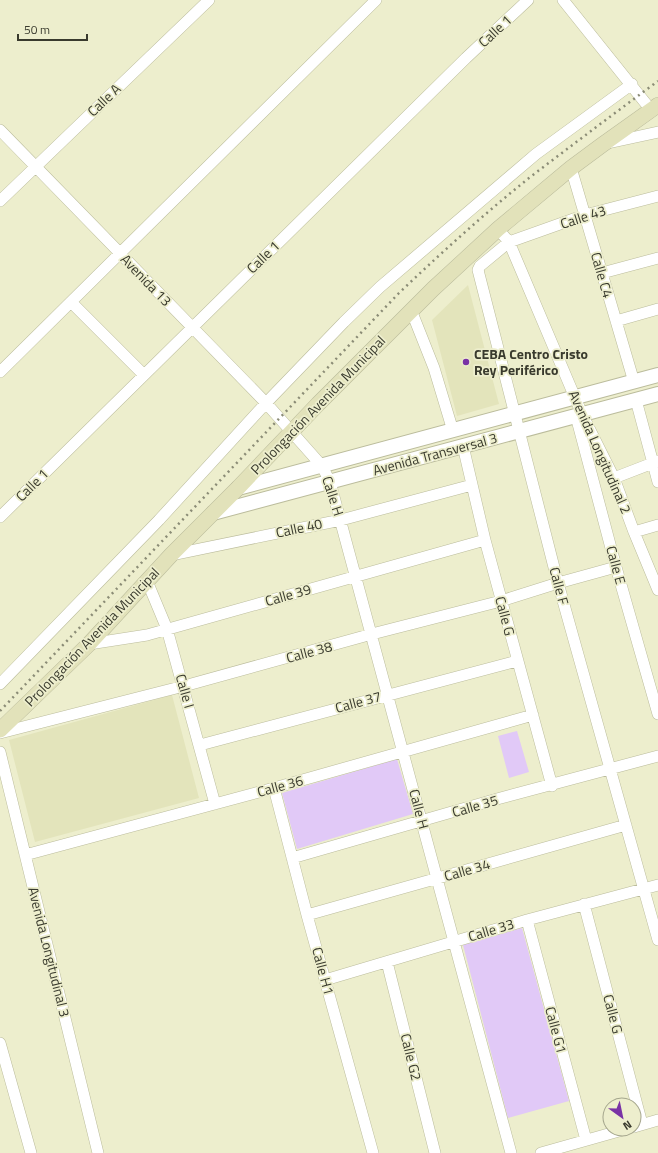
<svg xmlns="http://www.w3.org/2000/svg" width="658" height="1153" viewBox="0 0 658 1153" font-family="'Titillium Web',sans-serif">
<rect width="100%" height="100%" fill="#edeecd"/>
<path fill="#e3e4bb" d="M468 285 499 404 457 416 432 320Z
M172 695 199 798 35 842 9 740Z"/>
<path fill="#e1c9f7" d="M517 731 529 772 509 778 498 736Z
M397 759 413 814 297 849 282 793Z
M522 928 569 1101 508 1118 463 945Z"/>
<g fill="none" stroke-linecap="round" stroke-linejoin="round">
<defs>
<path id="minor" d="M563 0 651 110
M0 130 266 403 322 466 330 482 511 1153
M608 143 658 132
M571 168 634 382
M658 196 585 215 509 242 480 266 478 270 558 583 658 940
M0 201 209 0
M498 229 509 242 582 414 614 478 634 532 658 590
M602 273 658 258
M71 302 144 375
M411 310 434 368 453 431
M616 321 658 309
M0 372 376 0
M636 400 658 482
M576 416 616 567 658 714
M463 446 485 540 552 786
M614 478 658 461
M0 517 466 58 528 0
M634 532 658 525
M171 555 341 520 472 485
M147 581 167 629 215 804
M89 644 147 635 485 540
M0 684 159 520 266 403 344 322 380 287 536 154 632 84
M0 733 184 686 372 634 501 601 558 583 616 567
M200 745 517 661
M0 752 98 1153
M274 788 307 915 373 1153
M25 855 274 788 533 715
M292 858 497 799 658 756
M584 904 642 1124
M307 915 626 825
M527 920 586 1140
M387 962 435 1153
M325 980 527 920 658 885
M0 1043 31 1153
M634 1127 658 1120
M541 1153 626 1129"/>
<path id="tertiary" d="M238 488 658 375
M213 513 658 394"/>
<path id="secondary" d="M0 730 89 644 171 555 238 488 318 404 433 289 498 229 571 168 602 145 658 105"/>
</defs>
<use href="#minor" stroke="#bbbc9c" stroke-width="12"/>
<use href="#tertiary" stroke="#bbbc9c" stroke-width="16"/>
<use href="#secondary" stroke="#bbbc9c" stroke-width="16"/>
<use href="#minor" stroke="#fff" stroke-width="11"/>
<use href="#tertiary" stroke="#fff" stroke-width="14"/>
<use href="#secondary" stroke="#e2e2ba" stroke-width="15"/>
<path stroke="#8b8c76" stroke-width="2.5" stroke-dasharray="2 4" stroke-linecap="butt" d="M0 711 399 293C441 253 484 214 529 178 572 145 615 113 658 81"/>
</g>
<circle fill="#7932a5" stroke="#edeecd" stroke-width="1.5" cx="466" cy="362" r="4"/>
<g text-anchor="middle" stroke-width="3.5" stroke-linejoin="round" paint-order="stroke">
<g font-size="14" fill="#393a2d" stroke="#edeecd">
<text transform="translate(495 31) rotate(-43)" y="5">Calle 1</text>
<text transform="translate(104 100) rotate(-44)" y="5">Calle A</text>
<text transform="translate(583 217) rotate(-18)" y="5">Calle 43</text>
<text transform="translate(263 257) rotate(-44)" y="5">Calle 1</text>
<text transform="translate(602 275) rotate(74)" y="5">Calle C4</text>
<text transform="translate(146 280) rotate(46)" y="5">Avenida 13</text>
<text transform="translate(318 405) rotate(-46)" y="5">Prolongación Avenida Municipal</text>
<text transform="translate(600 452) rotate(66)" y="5">Avenida Longitudinal 2</text>
<text transform="translate(435 454) rotate(-15)" y="5">Avenida Transversal 3</text>
<text transform="translate(32 485) rotate(-45)" y="5">Calle 1</text>
<text transform="translate(333 496) rotate(72)" y="5">Calle H</text>
<text transform="translate(299 528) rotate(-12)" y="5">Calle 40</text>
<text transform="translate(616 565) rotate(75)" y="5">Calle E</text>
<text transform="translate(559 586) rotate(75)" y="5">Calle F</text>
<text transform="translate(288 595) rotate(-16)" y="5">Calle 39</text>
<text transform="translate(505 616) rotate(75)" y="5">Calle G</text>
<text transform="translate(92 637) rotate(-46)" y="5">Prolongación Avenida Municipal</text>
<text transform="translate(309 652) rotate(-15)" y="5">Calle 38</text>
<text transform="translate(185 691) rotate(74)" y="5">Calle I</text>
<text transform="translate(358 702) rotate(-15)" y="5">Calle 37</text>
<text transform="translate(280 786) rotate(-15)" y="5">Calle 36</text>
<text transform="translate(475 806) rotate(-16)" y="5">Calle 35</text>
<text transform="translate(419 809) rotate(75)" y="5">Calle H</text>
<text transform="translate(467 870) rotate(-16)" y="5">Calle 34</text>
<text transform="translate(491 930) rotate(-17)" y="5">Calle 33</text>
<text transform="translate(49 952) rotate(76)" y="5">Avenida Longitudinal 3</text>
<text transform="translate(323 971) rotate(75)" y="5">Calle H1</text>
<text transform="translate(613 1014) rotate(75)" y="5">Calle G</text>
<text transform="translate(556 1030) rotate(75)" y="5">Calle G1</text>
<text transform="translate(411 1057) rotate(76)" y="5">Calle G2</text>
</g>
<g font-size="14" font-weight="bold" fill="#393a2d" stroke="#edeecd" text-anchor="start">
<text x="474" y="359">CEBA Centro Cristo<tspan x="474" dy="16">Rey Periférico</tspan></text>
</g>
</g>
<g transform="translate(622 1117) rotate(147)"><circle r="19" fill="#edeecd" stroke="#a5a68d"/>
<path d="M0-3L7 15L0 10L-7 15Z" fill="#7932a5"/>
<text y="-6" font-size="11" font-weight="bold" text-anchor="middle" fill="#393a2d">N</text>
</g>
<path d="M18 34v6h69v-6" fill="none" stroke="#393a2d" stroke-width="2"/>
<text x="24" y="34" font-size="12" fill="#393a2d" stroke="#edeecd" stroke-width="3" paint-order="stroke">50 m</text>
</svg>
